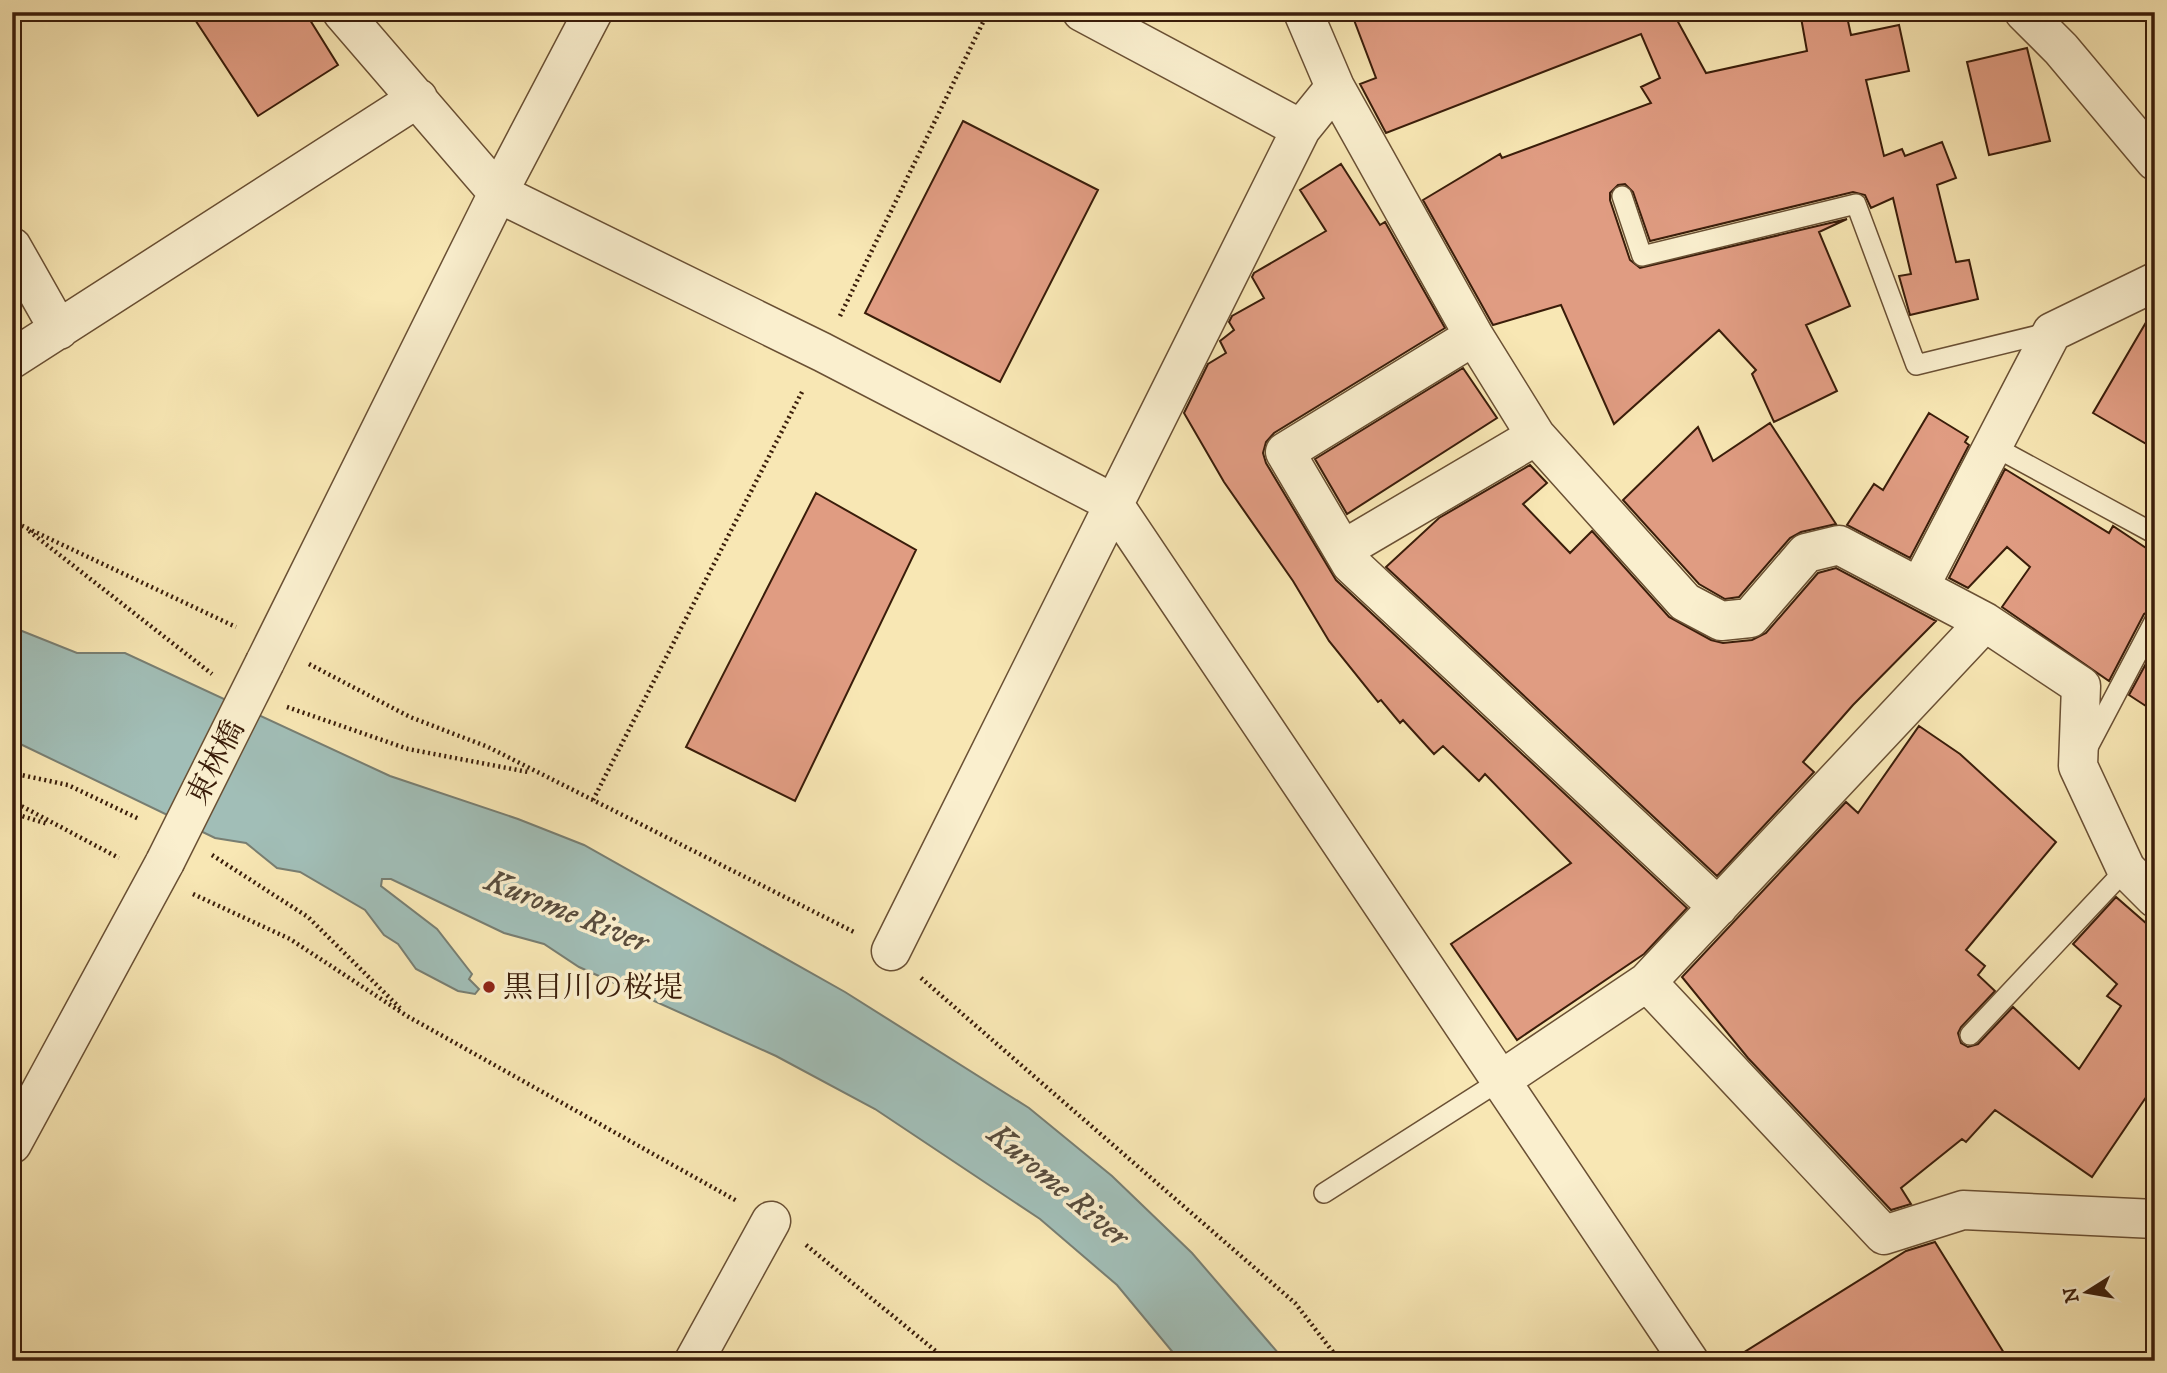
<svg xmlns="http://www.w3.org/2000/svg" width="2167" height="1373" viewBox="0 0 2167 1373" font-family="'IM FELL DW Pica','Noto Serif JP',serif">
<rect width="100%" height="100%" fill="#f8e7b4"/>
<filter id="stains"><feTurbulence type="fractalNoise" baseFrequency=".00286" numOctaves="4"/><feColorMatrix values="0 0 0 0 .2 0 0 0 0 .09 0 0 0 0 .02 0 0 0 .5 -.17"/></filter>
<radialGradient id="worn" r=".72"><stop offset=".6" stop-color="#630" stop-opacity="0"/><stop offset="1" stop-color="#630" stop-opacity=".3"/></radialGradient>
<path fill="#a1beb7" stroke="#787e72" stroke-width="2" d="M12 627 77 653H125L390 776 518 819 584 845 845 992 1029 1108 1112 1176 1192 1253 1285 1361H1180L1117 1285 1040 1219 875 1109 776 1056 579 967 544 944 504 933 391 879H382L381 886 437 929 472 974 469 979 479 989 475 994 458 991 416 969 398 944 384 935 365 910 300 872 277 868 246 843 215 838 12 740Z"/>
<path fill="#e09c82" stroke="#3a1d0a" stroke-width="2" d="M190 12H305L338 65 258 116Z
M1351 12H1691V15L1677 20 1706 73 1807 51 1800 12H1846L1851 35 1899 25 1909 71 1866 80 1884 156 1902 149 1905 156 1942 142 1956 178 1937 185 1956 262 1969 260 1978 299 1910 315 1899 276 1911 274 1893 198 1871 208 1865 195 1853 192 1650 241 1633 192 1625 184 1618 185 1610 193V200L1630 260 1640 268 1847 219 1819 232 1850 306 1806 325 1837 391 1774 422 1752 374 1756 370 1719 330 1614 424 1561 305 1493 325 1423 200 1500 154 1502 158 1651 103 1641 87 1660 78 1641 34 1386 133 1360 84 1376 78Z
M2027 48 2050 141 1989 155 1967 62Z
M963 121 1098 190 1000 382 865 313Z
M1341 164 1380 225 1385 222 1445 328 1274 433 1266 442 1263 453 1266 463 1336 580 1687 908 1644 954 1517 1040 1451 944 1571 863 1485 774 1479 781 1443 746 1434 754 1403 720 1400 723 1381 700 1378 702 1329 641 1293 581 1224 482 1184 413 1208 364 1226 353 1220 341 1234 330 1229 322 1232 316 1264 298 1252 277 1254 273 1326 231 1300 190Z
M2155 307V449L2093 413Z
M1463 368 1497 418 1347 514 1315 459Z
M1929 413 1968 437 1965 442 1969 445 1910 558 1847 525 1874 484 1883 490Z
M1770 423 1836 524 1801 532 1790 538 1739 597 1725 599 1699 584 1623 500 1698 427 1713 461Z
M1530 465 1547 483 1523 504 1570 553 1592 531 1669 617 1711 640 1723 643 1752 640 1766 633 1818 573 1836 568 1936 621 1853 705 1803 762 1814 772 1717 876 1386 567 1439 518Z
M2005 469 2109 533 2113 526 2155 554V608L2144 614 2109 681 2002 607 2030 567 2007 547 1968 588 1949 578Z
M816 493 916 550 795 801 686 747Z
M2155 647V712L2129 695Z
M1919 726 1960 754 2056 842 1966 950 1985 966 1978 975 1995 991 1961 1027 1958 1033 1961 1043 1968 1047 1978 1044 2013 1007 2079 1069 2121 1006 2107 996 2117 984 2073 944 2116 897 2155 931V1084L2092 1177 1995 1110 1966 1142 1962 1139 1901 1188 1911 1204 1891 1210 1748 1058 1682 977 1846 802 1858 813Z
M1935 1242 2009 1361H1730L1906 1251Z"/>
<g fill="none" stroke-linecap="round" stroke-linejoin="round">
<defs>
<path id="service" d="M1622 196 1642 256 1856 204 1916 365 2051 332
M1993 446 2155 534
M2087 749 2155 620
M1970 1035 2126 869
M1324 1193 1501 1080"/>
<path id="minor" d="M342 12 498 193 822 352 1113 503 1689 1361
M1082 12 1301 129
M1303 12 1335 87 1474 336 1536 436 1685 602 1721 621 1750 618 1806 553 1839 545 1985 622 2081 686 2078 766 2126 869 2155 898
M2024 12 2061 49 2155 161
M12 247 59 330
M1474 336 1285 452 1351 564 1718 907
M12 359 418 98
M1344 549 1536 436
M1920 586 2052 332 2155 282
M265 662 498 193 593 12
M891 951 1301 129 1335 87
M1647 982 1884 1235 1963 1210 2155 1219
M1501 1080 1647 982 1985 622
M12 1144 165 862
M694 1361 771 1221"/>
</defs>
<use href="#service" stroke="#6a5034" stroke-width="22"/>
<use href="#minor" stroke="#6a5034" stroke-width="41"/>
<path stroke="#3a1d0a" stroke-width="4.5" stroke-dasharray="2 3.5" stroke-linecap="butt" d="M840 316 988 12
M12 521 236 627
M29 531 212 674
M309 664 410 717 488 747 854 932
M287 707 408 749 528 772
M12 773 68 785 139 819
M593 800 803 390
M12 801 119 858
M12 813 48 824
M212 855 308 917 400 1008
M193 894 290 939 407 1016 737 1201
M921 978 1295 1303 1340 1361
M806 1245 948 1361"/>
<use href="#service" stroke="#faefce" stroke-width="19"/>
<use href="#minor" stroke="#faefce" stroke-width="38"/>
<defs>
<path id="minor-bridge" d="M165 862 265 662"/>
</defs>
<use href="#minor-bridge" stroke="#6a5034" stroke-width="41" stroke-linecap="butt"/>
<use href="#minor-bridge" stroke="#faefce" stroke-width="38"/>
</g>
<circle fill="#8f2418" stroke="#faefce" stroke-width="2.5" cx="489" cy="987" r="7"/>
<g text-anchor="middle" stroke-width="7" stroke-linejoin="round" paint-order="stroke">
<g font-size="30" fill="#3a1d0a" stroke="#faefce">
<text transform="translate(215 762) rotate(-63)" y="10">東林橋</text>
</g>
<g font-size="30" fill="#3a1d0a" stroke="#faefce" text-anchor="start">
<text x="503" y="997">黒目川の桜堤</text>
</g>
<g font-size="32" font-style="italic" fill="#594d3e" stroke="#faefce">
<text transform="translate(567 910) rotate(22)" y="11">Kurome River</text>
<text transform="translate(1059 1184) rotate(40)" y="11">Kurome River</text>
</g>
</g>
<rect width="2167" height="1373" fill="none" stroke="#f8e7b4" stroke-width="42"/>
<rect x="14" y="14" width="2139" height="1345" fill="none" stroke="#3a1d0a" stroke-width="3.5"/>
<rect x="21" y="21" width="2125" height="1331" fill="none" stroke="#3a1d0a" stroke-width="2"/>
<g transform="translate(2087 1292) rotate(259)" stroke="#faefce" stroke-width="5" paint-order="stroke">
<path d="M0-5L12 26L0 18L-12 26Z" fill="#3a1d0a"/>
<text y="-10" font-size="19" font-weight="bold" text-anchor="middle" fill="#3a1d0a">N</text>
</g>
<rect width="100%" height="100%" filter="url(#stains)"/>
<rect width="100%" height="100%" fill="url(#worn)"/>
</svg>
